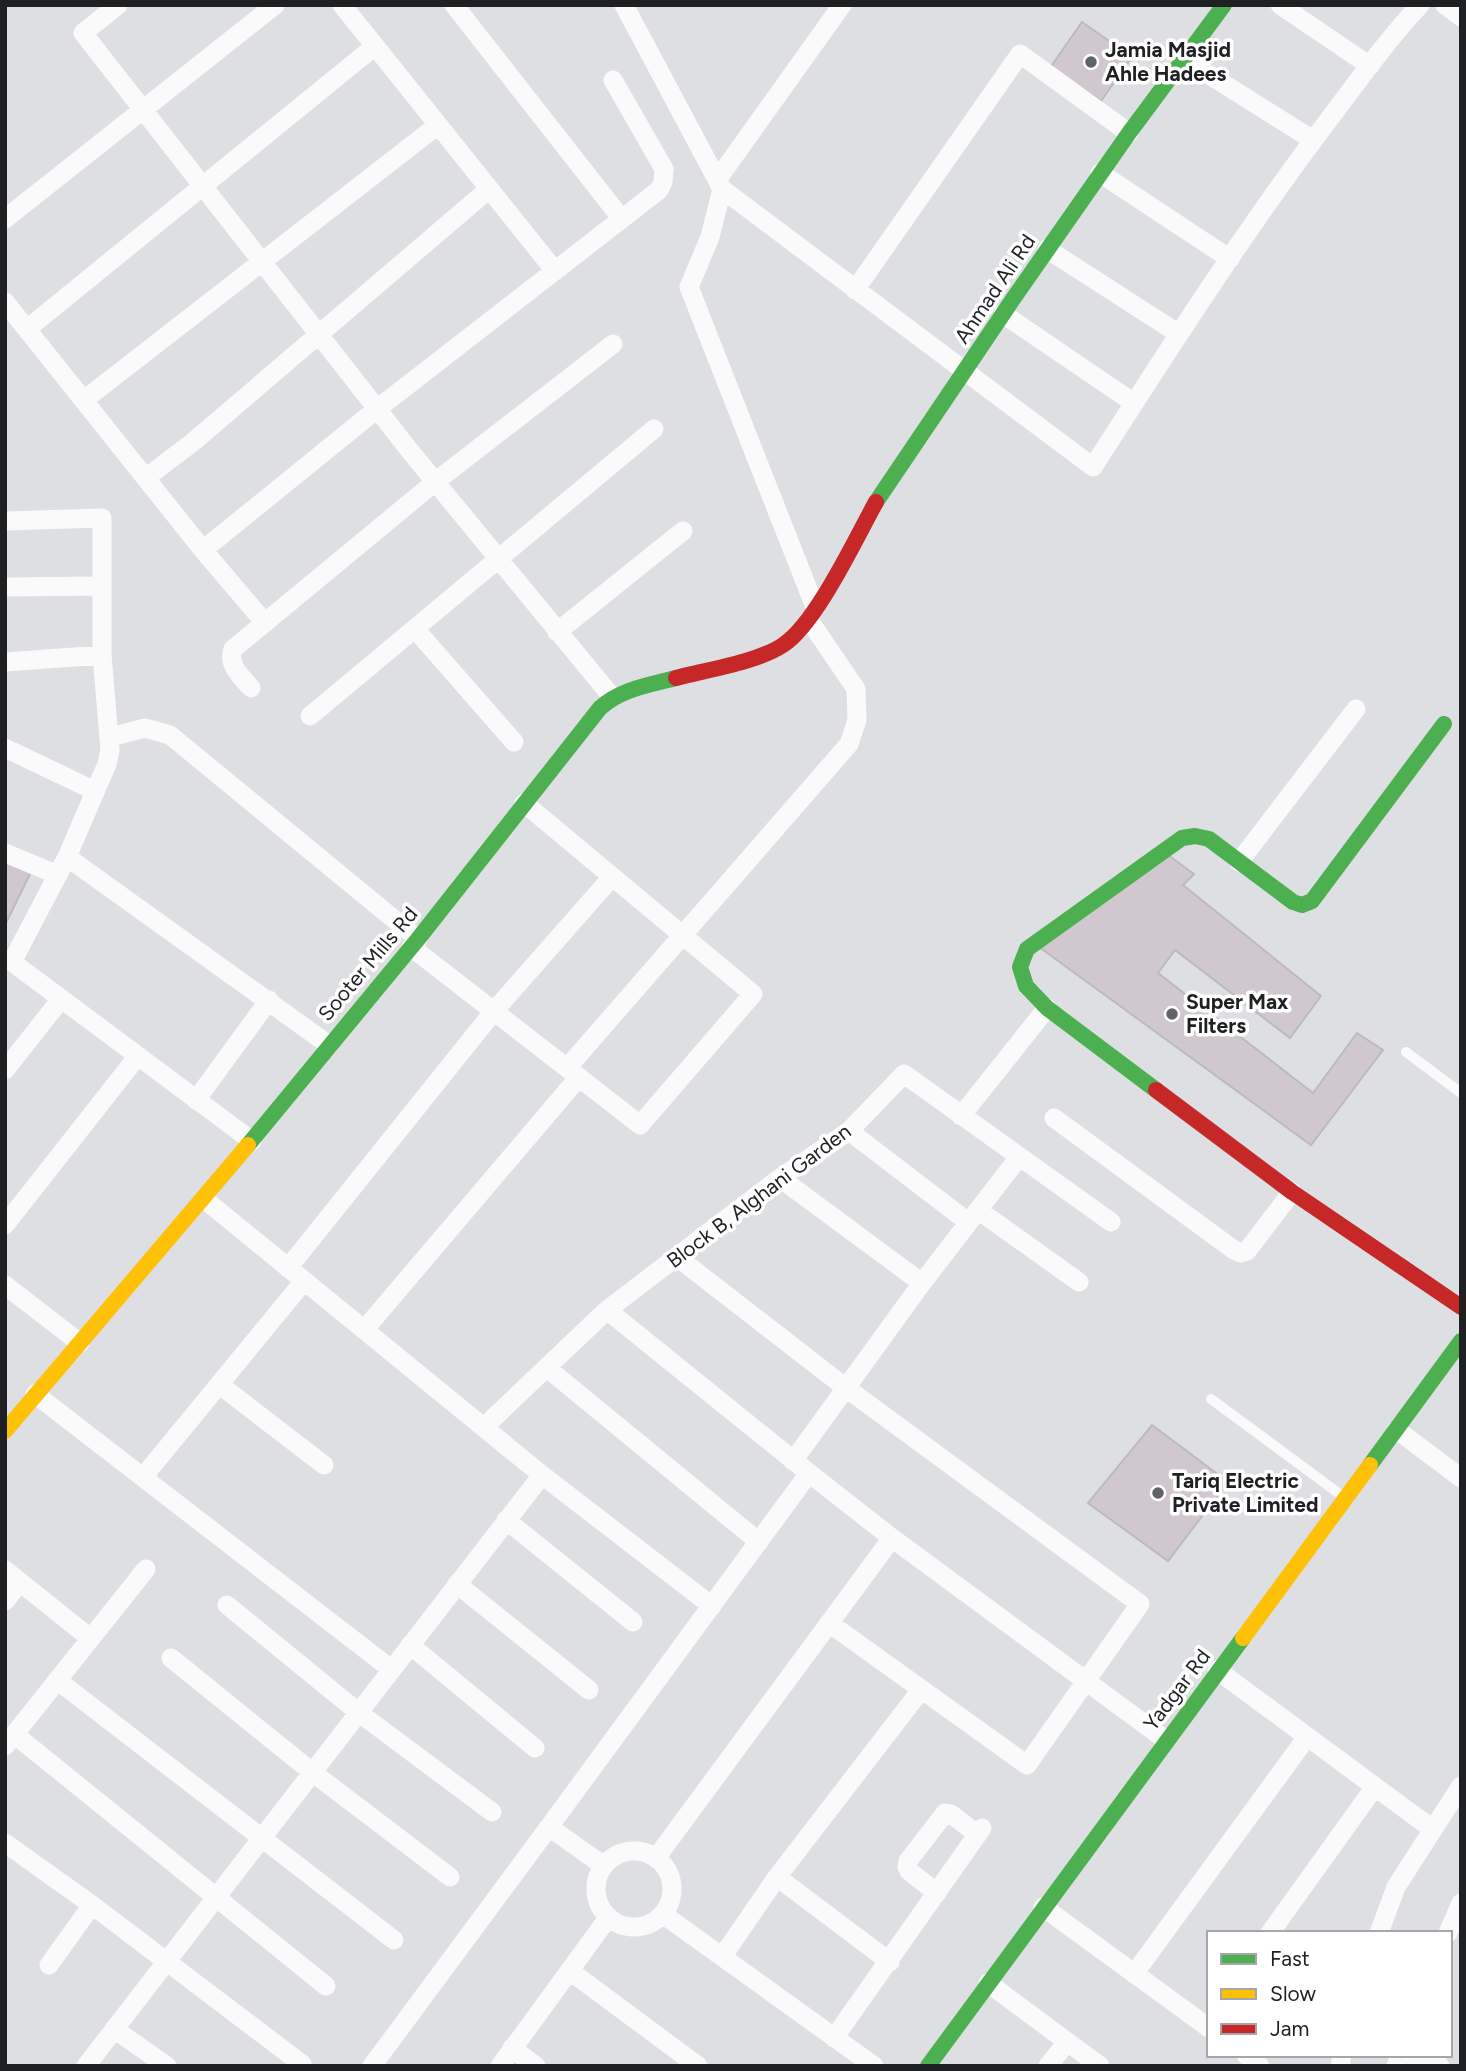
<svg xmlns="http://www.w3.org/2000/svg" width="1466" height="2071" viewBox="0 0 1466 2071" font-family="Figtree,sans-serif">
<rect width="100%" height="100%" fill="#dddfe2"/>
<path fill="#d1c8cf" stroke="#bbbbbd" stroke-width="2" d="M1082 22 1132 57 1101 101 1050 68Z
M1168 855 1194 874 1183 885 1321 996 1290 1038 1175 950 1158 973 1313 1093 1357 1033 1383 1050 1311 1145 1039 947Z
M5 861 31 872 5 925Z
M1152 1425 1228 1482 1168 1561 1088 1503Z"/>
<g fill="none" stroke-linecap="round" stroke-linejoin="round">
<path stroke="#fafafb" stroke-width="10" d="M1406 1052 1461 1093
M1211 1399 1345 1498"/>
<path stroke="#fafafb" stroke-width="19" d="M118 5 83 33 410 451 612 697
M342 5 375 46
M454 5 621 218
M624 5 722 189 710 237 689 287 815 607
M1280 5 1370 66
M1445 5 1461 17
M1184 59 1313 140
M1100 173 1230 259
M717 180 842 5
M722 189 1093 467C1170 347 1247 227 1333 114 1361 77 1388 39 1420 5
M5 219 275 5
M1047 249 1179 334
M855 290 1020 54 1129 133
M5 302 203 550 265 623
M1003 314 1134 403
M27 329 375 46 555 271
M84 400 438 125
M147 477 193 442 489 189
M5 521 102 518V655L110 750 107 764 67 857 12 962 252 1141
M203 550 377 409 659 190 663 182 664 169 613 80
M5 587 102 586
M415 629 514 742
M557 632 683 531
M5 662 102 655
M251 688C241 676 227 665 233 649L435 482 613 344
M310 716 654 429
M110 737 145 728 170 735 418 939
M5 748 95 791
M524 803 753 994 640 1125 567 1068
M5 853 58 875
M67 857 329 1045
M1239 862 1356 709
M411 947 567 1068 849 744 857 720 856 689 809 620
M5 1070 61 999
M196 1100 269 1000
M961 1116 1047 1008
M1054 1118 1234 1250 1241 1253 1247 1251 1292 1192
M849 1131 968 1222
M780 1178 922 1283
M204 1199 542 1475 712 1606
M978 1210 1079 1282
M5 1225 137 1057
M677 1257 846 1388 1140 1604 1027 1765 829 1623
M288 1268 494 1011 612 877
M5 1285 80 1343
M364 1330 579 1077
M547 1368 759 1542
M220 1385 324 1465
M35 1394 391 1669
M484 1427 607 1310 780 1178 849 1131 904 1074 1111 1222
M1397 1430 1461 1478
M793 1461 922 1283 1019 1157
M809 1473 892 1538 1166 1740
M143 1477 304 1281
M506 1520 633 1622
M5 1570 90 1638
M457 1584 589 1690
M5 1601 20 1582
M227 1605 358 1712 492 1812
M410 1645 535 1748
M171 1658 312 1772 450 1877
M1217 1670 1431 1828
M57 1680 394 1940
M14 1734 326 1986
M5 1746 146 1569
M549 1827 809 1473 607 1310
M5 1843 92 1905 302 2064
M596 1889a38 38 0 1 1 76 0a38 38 0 1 1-76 0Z
M656 1858 892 1538
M777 1877 890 1962
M937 1893 909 1871 907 1867 908 1861 945 1813 951 1814 977 1834
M1043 1907 1209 2028
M664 1915 874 2066
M1270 1933 1374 1788
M1379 1933 1396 1887 1461 1786
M1448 1933 1461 1903
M722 1957 777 1877 921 1690
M49 1965 92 1905
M570 1971 698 2066
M1134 1974 1307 1737
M988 1983 1100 2066
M114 2029 167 2066
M834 2038 982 1828
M512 2048 536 2066
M1246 2055 1260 2066
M1412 2055 1440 2066
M86 2066 542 1475
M372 2066 549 1827 604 1866
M500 2066 608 1918
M1048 2066 1067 2042
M1340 2066 1342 2055
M1396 2066 1400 2055"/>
<path stroke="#4caf50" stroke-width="16" d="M876 502 1013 299 1129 133 1224 5
M1156 1090 1047 1008 1026 986 1020 967 1027 949 1182 838 1195 836 1209 839 1293 902 1302 905 1312 901 1444 724
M248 1145 418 939 600 708C621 689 649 685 676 678
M1370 1465 1461 1341
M928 2066 1243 1638"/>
<path stroke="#ffc107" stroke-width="16" d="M5 1431 248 1145
M1243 1638 1370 1465"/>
<path stroke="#c62828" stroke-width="16" d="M676 678C706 670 758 662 783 645 816 624 856 538 876 502
M1156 1090 1292 1192 1461 1307"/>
</g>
<g fill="#626365" stroke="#fff" stroke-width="2.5">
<circle cx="1091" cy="62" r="7"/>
<circle cx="1172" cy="1014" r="7"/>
<circle cx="1158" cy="1493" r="7"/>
</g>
<g text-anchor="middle" stroke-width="7" stroke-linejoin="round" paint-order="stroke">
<g font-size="21" font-weight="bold" fill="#1f2022" stroke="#fff" text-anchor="start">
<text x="1105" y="57">Jamia Masjid<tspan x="1105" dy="24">Ahle Hadees</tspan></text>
<text x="1186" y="1009">Super Max<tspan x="1186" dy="24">Filters</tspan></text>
<text x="1172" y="1488">Tariq Electric<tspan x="1172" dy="24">Private Limited</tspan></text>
</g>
<g font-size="21" fill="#1f2022" stroke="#fff">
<text transform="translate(995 289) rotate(-56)" y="7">Ahmad Ali Rd</text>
<text transform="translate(368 964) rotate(-50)" y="7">Sooter Mills Rd</text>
<text transform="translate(759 1196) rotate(-37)" y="7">Block B, Alghani Garden</text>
<text transform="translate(1177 1690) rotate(-53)" y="7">Yadgar Rd</text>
</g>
</g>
<rect width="1466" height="2071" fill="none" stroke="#1f2022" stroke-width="14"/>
<rect x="1207" y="1931" width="245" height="126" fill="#ffffff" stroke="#a5a6a7" stroke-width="2"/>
<rect x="1221" y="1954" width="35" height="10" fill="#4caf50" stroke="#a5a6a7" stroke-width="2"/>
<text x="1270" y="1966" font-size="21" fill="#1f2022">Fast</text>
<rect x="1221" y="1989" width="35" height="10" fill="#ffc107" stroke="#a5a6a7" stroke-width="2"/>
<text x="1270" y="2001" font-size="21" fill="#1f2022">Slow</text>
<rect x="1221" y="2024" width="35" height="10" fill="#c62828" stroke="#a5a6a7" stroke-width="2"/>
<text x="1270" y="2036" font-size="21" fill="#1f2022">Jam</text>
</svg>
